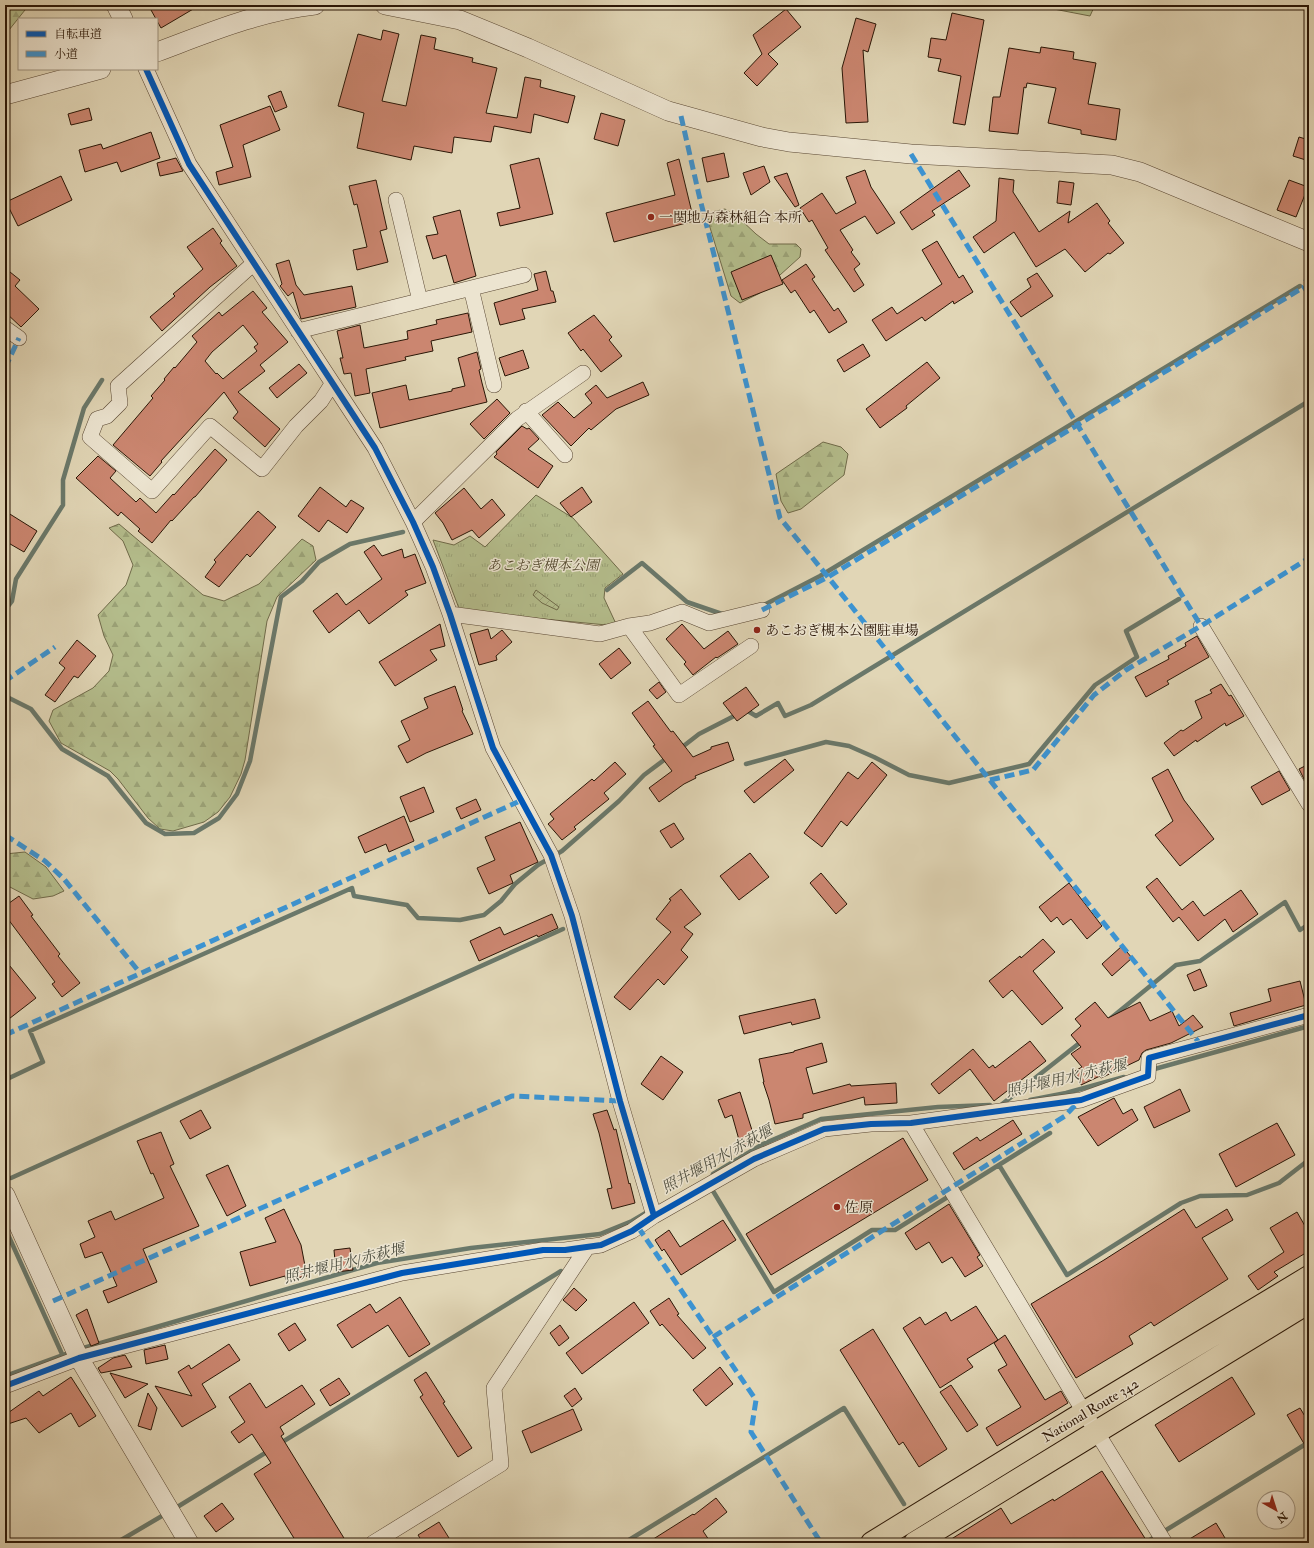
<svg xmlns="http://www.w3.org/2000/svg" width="1314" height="1548" viewBox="0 0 1314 1548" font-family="'IM FELL Double Pica','Noto Serif JP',serif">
<defs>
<pattern id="forest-firs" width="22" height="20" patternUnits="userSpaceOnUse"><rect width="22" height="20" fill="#b4bd8c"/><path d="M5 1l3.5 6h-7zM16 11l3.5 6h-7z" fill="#9ba277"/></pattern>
<pattern id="park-tufts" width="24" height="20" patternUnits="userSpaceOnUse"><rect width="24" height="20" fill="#b4bd8c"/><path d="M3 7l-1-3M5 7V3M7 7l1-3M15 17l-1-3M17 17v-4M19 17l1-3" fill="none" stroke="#9ba277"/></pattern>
<pattern id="garden-furrows" width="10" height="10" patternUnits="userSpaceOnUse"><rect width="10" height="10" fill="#b4bd8c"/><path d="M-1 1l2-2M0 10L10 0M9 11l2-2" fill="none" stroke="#9ba277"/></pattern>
</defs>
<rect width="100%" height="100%" fill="#e1d6b6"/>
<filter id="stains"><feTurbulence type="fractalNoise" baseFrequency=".005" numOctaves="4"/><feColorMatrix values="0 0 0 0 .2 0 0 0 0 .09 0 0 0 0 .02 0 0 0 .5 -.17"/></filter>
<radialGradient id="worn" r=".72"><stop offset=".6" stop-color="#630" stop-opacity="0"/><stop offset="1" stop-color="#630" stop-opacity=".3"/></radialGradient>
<path fill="url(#forest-firs)" stroke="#6f6a49" d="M5 5H29L5 35Z
M1033 5H1095L1090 16Z
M725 209 740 219 756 234 769 244H796L801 249 800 257 760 293 740 303 731 296 708 221 712 212Z
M823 442 841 447 848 454 844 475 801 509 788 513 781 501 776 474Z
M119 524 203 595 224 601 259 584 302 539 313 546 316 560 277 597 267 621 245 760 241 774 230 797 218 812 204 822 173 831 160 829 148 818 118 779 110 771 61 743 49 721 53 710 93 688 109 671 113 655 104 636 98 615 126 585 133 565 123 541 109 528Z
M25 852 46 867 64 891 53 896 33 899 8 886 5 882V854Z"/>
<path fill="url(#park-tufts)" stroke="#6f6a49" d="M536 495 573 518 623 574 605 588 604 598 617 626 460 611 433 540 454 545 470 536 485 547Z"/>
<path fill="url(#garden-furrows)" stroke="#6f6a49" d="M536 590 559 607 557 610 542 603 533 595Z"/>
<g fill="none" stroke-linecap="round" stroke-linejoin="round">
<path stroke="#6a786a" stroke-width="4.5" d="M607 590 642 563 687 602 722 614
M762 606 820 576 1300 286
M5 610 12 601 16 579 63 505V480L84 408 102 380
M5 696 31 709 62 749 108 776 146 823 165 834 194 833 219 818 237 794 250 761 281 597 302 581 319 562 350 544 403 532
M744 711 746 710 756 716 778 703 785 716 811 705 1309 401
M681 748 699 734 738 714
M746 764 826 742 849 746 874 757 909 775 949 783 1029 764 1095 685 1137 657 1126 631 1179 599
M1111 1018 1176 965 1200 961 1285 902 1300 930 1309 924
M1151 1070 1309 1026
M5 1080 43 1062 30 1031 352 888 354 896 407 905 418 918 460 920 484 915 501 901 515 884 538 865 562 851 619 801 644 775 668 757
M1030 1100 1066 1093 1124 1077
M1001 1105 1082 1041
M999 1165 1067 1275 1181 1203 1200 1196 1247 1195 1279 1183 1306 1162H1309
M713 1174 763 1144 821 1119 938 1107 990 1105
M11 1178 563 929
M710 1186 774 1292 872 1230H895L1050 1133
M5 1228 62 1354
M80 1349 377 1263 471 1248 600 1234 632 1221 649 1211
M5 1376 71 1352
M279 1444 561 1271
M174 1509 270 1450
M116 1543 167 1513
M624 1543 844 1408 904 1504
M1145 1543 1309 1442"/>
</g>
<path fill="#cb8670" stroke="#2a1606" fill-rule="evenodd" d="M159 5H200L161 28 151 10Z
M786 9 801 27 768 54 778 64 757 86 744 73 762 54 753 35Z
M952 13 984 20 965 125 953 123 961 76 938 71 941 59 928 57 931 38 946 40Z
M856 18 876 24 868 52 863 50 868 122 846 123 842 68Z
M383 30 399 34 382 101 406 106 421 35 436 38 434 49 473 58 472 62 497 68 486 113 517 118 525 77 541 80 540 87 575 96 568 123 534 114 531 133 494 126 491 142 454 137 452 153 414 146 411 160 357 148 364 113 338 106 358 34 381 40Z
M1041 47 1074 52 1073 59 1096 63 1088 104 1120 109 1116 140 1081 134V130L1048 123 1056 88 1027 83 1026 88 1024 87 1018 134 989 131 993 97H1000L1009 48 1040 53Z
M281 91 287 107 275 112 268 96Z
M270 106 280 130 243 145 251 177 219 185 216 172 233 167 220 125Z
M89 108 92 120 71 125 68 114Z
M601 113 625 120 618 146 594 139Z
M151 132 160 158 121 172 117 162 85 172 79 150 101 144 103 149Z
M1299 137 1309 140V161L1293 156Z
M724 153 729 177 707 182 702 158Z
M176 158 183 171 160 176 157 163Z
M539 158 553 214 500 226 497 213 520 208 510 165Z
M679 159 694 221 614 242 606 213 675 195 667 163Z
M764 166 770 182 751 195 743 173Z
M865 170 871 187 895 223 877 234 865 216 840 230 853 250 851 252 860 264 854 269 864 285 854 292 825 250 828 248 812 220 809 222 800 208 822 193 836 214 856 203 846 177Z
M959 170 970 186 932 211 935 215 912 230 900 212Z
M787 173 799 205 795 207 774 177Z
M61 176 72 200 18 226 6 202Z
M999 178 1014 180 1013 192 1039 232 1070 211 1068 223 1097 203 1110 221 1108 223 1124 243 1110 254 1108 253 1085 272 1065 249 1036 267 1014 232 984 253 973 237 996 221Z
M376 180 387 229 380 231 388 262 357 270 353 250 367 247 357 204 354 205 349 186Z
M1289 180 1308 187 1296 217 1277 210Z
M1059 181 1074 183 1071 205 1057 203Z
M460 210 476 276 454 283 446 255 433 259 426 236 438 234 433 217Z
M213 228 222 241 220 243 237 266 210 287 162 331 150 317 175 296 173 294 203 269 187 247Z
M937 241 959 278 963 275 973 292 954 304 953 301 925 321 922 317 886 341 872 320 892 307 897 314 942 284 922 250Z
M771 255 783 284 742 300 731 272Z
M289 260 296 285 304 295 352 286 356 307 301 319 293 292 288 296 280 286 282 284 276 264Z
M806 264 815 277 812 279 834 311 838 308 847 322 829 333 814 310 810 313 795 290 791 293 782 280Z
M5 268 20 280 15 286 39 309 21 327 5 312Z
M546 271 551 291H553L556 302 522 309 525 319 500 325 494 303 538 290 534 274Z
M1037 273 1053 296 1021 317 1010 302 1031 287 1027 279Z
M253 291 267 308 262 312 288 342 260 365 265 371 238 392 280 429 265 447 233 418 238 412 224 392 161 461 162 462 150 476 113 445 153 398 151 396 165 380 164 379 174 367 175 368 197 342 192 336 219 312 222 316ZM243 325 258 344 254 347 257 351 223 379 217 373 216 374 205 361 212 352Z
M468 313 472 332 431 341 433 351 405 357 406 360 366 369 370 393 355 396 351 373 344 374 340 358H343L337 331 360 325 364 348 408 339 407 331 437 324 436 320Z
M594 315 612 337 609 340 622 356 601 372 583 349 581 351 568 333Z
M863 344 870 356 844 372 837 360Z
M523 350 529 368 505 376 499 358Z
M477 352 481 369 479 370 482 383 487 402 380 428 372 393 406 385 409 400 452 391V389L465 386 458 358Z
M927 362 940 378 906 406 907 408 880 428 866 409Z
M299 364 307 373 277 398 269 388Z
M643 382 649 395 616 409 591 430 589 428 571 446 542 415 558 402 574 418 592 403 585 394 596 385 607 398Z
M497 399 510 413 484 439 470 424Z
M522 426 527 429 529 428 539 439 528 449 553 466 538 488 494 457 497 454 496 452Z
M215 449 227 460 195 497H194L172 521 171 520 152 543 138 531 140 529 121 512 118 516 76 478 98 456 116 471 110 478 136 502 140 498 156 513 173 494 174 495Z
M320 487 346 507 351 500 364 508 347 533 328 520 319 532 298 516Z
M582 487 592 502 571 517 560 503Z
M464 488 481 509 492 499 505 515 479 538 472 530 452 540 443 523 435 513Z
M5 511 37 531 24 552 5 541Z
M258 511 276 527 250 557 247 554 219 587 205 577 216 562 214 560Z
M374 545 382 556 402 549 404 558 415 554 426 583 405 591 408 595 369 624 359 610 329 633 313 611 337 593 346 605 382 579 364 552Z
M440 624 445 646 430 650 437 660 395 686 379 662Z
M682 624 704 649 728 631 738 644 717 658 716 657 693 675 684 664 686 662 666 639Z
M488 629 491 639 502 630 512 642 496 656 497 660 479 665 470 634Z
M1197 636 1209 657 1167 681 1169 684 1146 697 1135 677 1169 659 1168 656 1186 646 1185 643Z
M77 640 96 656 78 678 74 676 55 702 45 695 65 668 59 663Z
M619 648 631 663 611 679 599 664Z
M659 682 666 692 657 699 649 690Z
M1221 684 1229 696 1231 695 1244 716 1226 726 1225 723 1197 742 1196 740 1174 756 1164 743 1181 730 1183 731 1202 718 1195 701 1212 693 1210 690Z
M455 686 463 710 462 711 473 734 426 753 407 763 398 746 410 740 401 721 428 708 424 698Z
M746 687 759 705 737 721 723 703Z
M648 701 671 732 673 731 693 757 711 749V747L728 742 734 760 695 776 696 778 684 784 659 802 649 788 672 771 653 746 655 745 632 713Z
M785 759 794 770 754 803 744 791Z
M615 762 626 774 604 793 609 799 574 827 576 829 562 840 548 824 554 819 550 814 592 779 594 781Z
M872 762 887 775 847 826 841 821 822 847 804 833 848 772 858 779Z
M1309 764V779L1305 781 1299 769Z
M1168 769 1184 800 1214 839 1180 866 1155 835 1173 821 1152 778Z
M1279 771 1290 790 1262 805 1251 787Z
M424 787 434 812 410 822 400 797Z
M476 799 481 810 461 819 456 808Z
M404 816 414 841 389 852 386 844 365 853 358 837Z
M520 822 538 862 510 875 513 883 489 894 477 868 495 860 485 837Z
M674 823 684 839 671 848 660 831Z
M750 853 769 877 739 900 720 876Z
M821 873 847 904 836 914 810 883Z
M1157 878 1182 910 1193 901 1204 916 1241 890 1258 914 1233 932 1225 919 1198 941 1179 917 1173 922 1146 887Z
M1069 883 1102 926 1087 939 1071 919 1063 925 1057 917 1051 922 1039 907Z
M681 889 701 914 684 927 693 934 681 950 688 957 664 985 658 979 630 1010 614 997 671 932 656 919 671 900 669 899Z
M19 896 33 915 31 916 60 954 58 956 80 983 62 997 52 984 55 982 5 915V906Z
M552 914 558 928 538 937 537 935 479 961 470 941 500 927 504 935Z
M1043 939 1055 952 1033 971 1063 1008 1042 1025 1012 990 1003 998 989 981 1020 956 1021 958Z
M1122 946 1132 958 1112 976 1102 964Z
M5 960 36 998 5 1022Z
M1200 969 1207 986 1194 991 1187 975Z
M1300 981 1306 1005 1234 1026 1230 1013 1271 1001 1268 989Z
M815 999 820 1018 792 1025 791 1022 744 1034 739 1016Z
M1095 1002 1108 1018 1140 1002 1150 1021 1172 1011 1179 1026 1193 1015 1203 1027 1171 1043 1146 1050 1142 1053 1139 1060 1101 1078 1100 1076 1081 1085 1075 1071 1082 1067 1071 1054 1081 1047 1071 1035 1081 1026 1075 1019Z
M1030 1041 1046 1061 994 1101 970 1069 939 1094 931 1084 973 1049 989 1068 993 1065 995 1068Z
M822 1043 827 1062 806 1068 813 1094 850 1084 851 1086 896 1083 897 1103 865 1105 864 1097 803 1114V1118L775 1124 769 1100 763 1082H764L759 1059 794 1052V1051Z
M661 1056 683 1072 663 1100 641 1084Z
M1180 1089 1190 1111 1154 1128 1144 1107Z
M740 1092 756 1143 741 1147 732 1115 725 1118 718 1100Z
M1114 1098 1123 1114 1132 1109 1138 1120 1098 1146 1078 1117Z
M201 1110 211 1128 190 1139 180 1121Z
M607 1110 614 1130 616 1129 629 1184 630 1183 635 1203 612 1209 607 1189 612 1188 599 1133 593 1114Z
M1013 1120 1022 1134 964 1170 953 1153 977 1137 980 1141Z
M1277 1123 1295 1155 1236 1187 1219 1154Z
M161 1132 174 1164 170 1166 199 1226 143 1249 157 1282 108 1303 103 1291 117 1286 102 1252 85 1258 80 1244 95 1237 88 1221 111 1211 115 1220 164 1198 153 1173 151 1174 137 1141Z
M903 1138 928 1180 771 1275 746 1234Z
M228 1165 246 1206 227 1216 206 1175Z
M949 1204 980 1255 977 1257 983 1266 965 1277 952 1257 942 1263 929 1242 916 1250 905 1233Z
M284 1209 301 1245 307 1276 286 1280 285 1276 250 1286 240 1252 276 1242 265 1218Z
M1184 1209 1196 1228 1227 1209 1233 1220 1202 1238 1228 1279 1154 1326 1151 1322 1129 1336 1133 1344 1076 1378 1031 1304 1104 1260Z
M1297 1212 1309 1233V1251L1274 1272 1278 1276 1258 1290 1248 1276 1284 1252 1270 1228Z
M723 1220 736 1240 681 1275 664 1249 662 1251 655 1240 669 1230 680 1247Z
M350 1248 353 1270 336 1272 334 1250Z
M574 1288 587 1300 576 1311 563 1300Z
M400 1297 430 1344 409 1357 388 1325 352 1348 337 1325 370 1304 376 1313Z
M669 1298 679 1314 677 1315 706 1348 693 1359 662 1324 660 1326 650 1311Z
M634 1302 649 1323 582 1374 566 1353Z
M976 1306 998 1340 967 1359 973 1367 940 1388 903 1328 920 1317 925 1325 946 1312 951 1321Z
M87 1309 99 1343 91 1346 76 1315Z
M295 1323 306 1340 289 1351 278 1334Z
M560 1325 569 1338 559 1346 550 1333Z
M873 1329 947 1449 919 1467 903 1442 899 1445 840 1350Z
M1005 1335 1045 1400 1061 1391 1068 1403 997 1446 986 1428 1021 1407 998 1370 1007 1365 994 1343Z
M229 1344 240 1360 202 1384 216 1407 182 1427 155 1386 192 1396 178 1372 189 1365 191 1369Z
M165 1345 168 1359 146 1364 144 1350Z
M125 1355 132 1367 101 1373 98 1368 113 1358Z
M720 1367 733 1384 706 1406 693 1390Z
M426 1372 445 1402 443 1403 472 1448 458 1457 420 1397 423 1395 414 1380Z
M110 1373 148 1384 125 1398Z
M71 1377 96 1416 79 1427 71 1413 39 1433 26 1418 5 1425V1415L39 1391 43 1396Z
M1232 1377 1255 1414 1179 1462 1155 1425Z
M339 1378 350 1394 330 1406 320 1390Z
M250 1383 266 1408 302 1385 315 1404 280 1427 284 1434 281 1436 347 1543H297L254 1474 271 1463 252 1434 239 1443 231 1432 245 1422 229 1397Z
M951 1385 978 1425 967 1432 940 1392Z
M575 1388 582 1399 572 1407 564 1396Z
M148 1393 157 1408 151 1430 138 1426Z
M1300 1408 1309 1423V1452L1287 1415Z
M573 1409 582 1430 531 1453 522 1431Z
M1102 1471 1148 1543H945L1001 1508 1011 1524 1053 1499 1054 1501Z
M716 1498 727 1512 703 1531 711 1543H647L693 1514 694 1515Z
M222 1503 234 1519 216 1532 204 1516Z
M439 1522 449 1538 441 1543H423L418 1535Z
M1216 1523 1228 1543H1183Z"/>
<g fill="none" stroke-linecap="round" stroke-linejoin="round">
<defs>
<path id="minor" d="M146 69 189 164 375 448 413 522 433 567 450 614 493 748 551 855 572 916 620 1101 654 1216
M396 200 420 301
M254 263 118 386 120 403 107 416 97 419 90 437 152 491 210 426 262 469 296 426 321 401 332 384
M471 288 494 385
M5 328 19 338
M298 331 524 275
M526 411 565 455
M413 522 517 419 583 373
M450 614 600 634 629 626 650 623 682 612 709 623 762 610
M629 626 679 695 751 646
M1201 626 1309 804
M911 1123 1078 1402 1165 1543
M5 1386 79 1358 402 1273 543 1250H565L601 1245 632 1231 654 1216 754 1159 824 1129 871 1124 911 1123 1081 1100 1148 1076 1149 1058 1309 1015
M373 1543 501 1464 494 1388 588 1246"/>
<path id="tertiary" d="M116 5 123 19
M385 5 460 20 528 48 668 111 762 137 789 142 911 154 1112 165 1140 172 1309 242
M157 52C208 33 260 11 315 5
M5 95 101 69
M5 1195 79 1358 189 1543"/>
<path id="trunk" d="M872 1543 1085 1412 1309 1277
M915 1543 1309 1302"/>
</defs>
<use href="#minor" stroke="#584632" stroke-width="16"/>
<use href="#tertiary" stroke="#584632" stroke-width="20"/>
<use href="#trunk" stroke="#2a1606" stroke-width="24"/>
<use href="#minor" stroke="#ece4d0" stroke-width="15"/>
<use href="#tertiary" stroke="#ece4d0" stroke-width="19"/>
<use href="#trunk" stroke="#e1d6b6" stroke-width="22"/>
<path stroke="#3c93d1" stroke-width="5" stroke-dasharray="10 5" stroke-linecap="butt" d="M681 116 699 195 780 518 828 577 1201 1045
M911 154 1201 626
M1309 272 1304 287 1309 294
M5 368 19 338
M762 610 828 577 1304 287
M5 683 8 679 55 647
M990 780 1033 770 1094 695 1126 670 1201 626 1309 558
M5 835 45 861 64 879 140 973
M5 1035 522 800
M638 1227 756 1400 751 1432 821 1543
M53 1301 512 1096 620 1101
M713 1337 1065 1116 1080 1100"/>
<defs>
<path id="cycleway" d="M146 69 189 164 375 448 413 522 433 567 450 614 493 748 551 855 572 916 620 1101 654 1216
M5 1386 79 1358 402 1273 543 1250H565L601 1245 632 1231 654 1216 754 1159 824 1129 871 1124 911 1123 1081 1100 1148 1076 1149 1058 1309 1015"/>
</defs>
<use href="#cycleway" stroke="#ece4d0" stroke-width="8"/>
<use href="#cycleway" stroke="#0057b8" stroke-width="6"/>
</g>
<g fill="#8f2418" stroke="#ece4d0" stroke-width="1.5">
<circle cx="651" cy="217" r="4"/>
<circle cx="757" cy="630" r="4"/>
<circle cx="837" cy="1207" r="4"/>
</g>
<g text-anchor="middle" stroke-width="3" stroke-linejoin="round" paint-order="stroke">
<g font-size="14" fill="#2a1606" stroke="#ece4d0" text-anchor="start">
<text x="659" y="222">一関地方森林組合 本所</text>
<text x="765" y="635">あこおぎ槻本公園駐車場</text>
<text x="845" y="1212">佐原</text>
</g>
<g font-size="14" font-style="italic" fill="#53482e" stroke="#ece4d0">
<text x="543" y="570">あこおぎ槻本公園</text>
</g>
<g font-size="14" fill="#2a1606" stroke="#ece4d0">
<text transform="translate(1090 1410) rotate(-31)" y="5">National Route 342</text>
</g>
<g font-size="15" font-style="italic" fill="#4f4f40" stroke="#ece4d0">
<text transform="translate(1066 1078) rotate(-13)" y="5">照井堰用水/赤萩堰</text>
<text transform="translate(717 1159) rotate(-29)" y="5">照井堰用水/赤萩堰</text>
<text transform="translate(344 1263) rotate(-14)" y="5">照井堰用水/赤萩堰</text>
</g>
</g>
<rect width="1314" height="1548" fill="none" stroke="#e1d6b6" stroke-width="20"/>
<rect x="6" y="6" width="1302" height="1536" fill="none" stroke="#2a1606" stroke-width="2"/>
<rect x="10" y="10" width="1294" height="1528" fill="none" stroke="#2a1606"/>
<rect x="18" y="18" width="140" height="52" fill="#ece4d0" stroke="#9e927f"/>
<rect x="26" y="31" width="20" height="6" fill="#0057b8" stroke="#9e927f"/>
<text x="54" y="38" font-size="12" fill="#2a1606">自転車道</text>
<rect x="26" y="51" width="20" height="6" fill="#3c93d1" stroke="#9e927f"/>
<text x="54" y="58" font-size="12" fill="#2a1606">小道</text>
<g transform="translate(1276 1510) rotate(141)"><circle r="19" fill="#ece4d0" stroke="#9e927f"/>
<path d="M0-3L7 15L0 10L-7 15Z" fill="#8f2418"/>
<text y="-6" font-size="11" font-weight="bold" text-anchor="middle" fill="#2a1606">N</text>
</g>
<rect width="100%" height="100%" filter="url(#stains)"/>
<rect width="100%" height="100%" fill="url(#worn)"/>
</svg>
